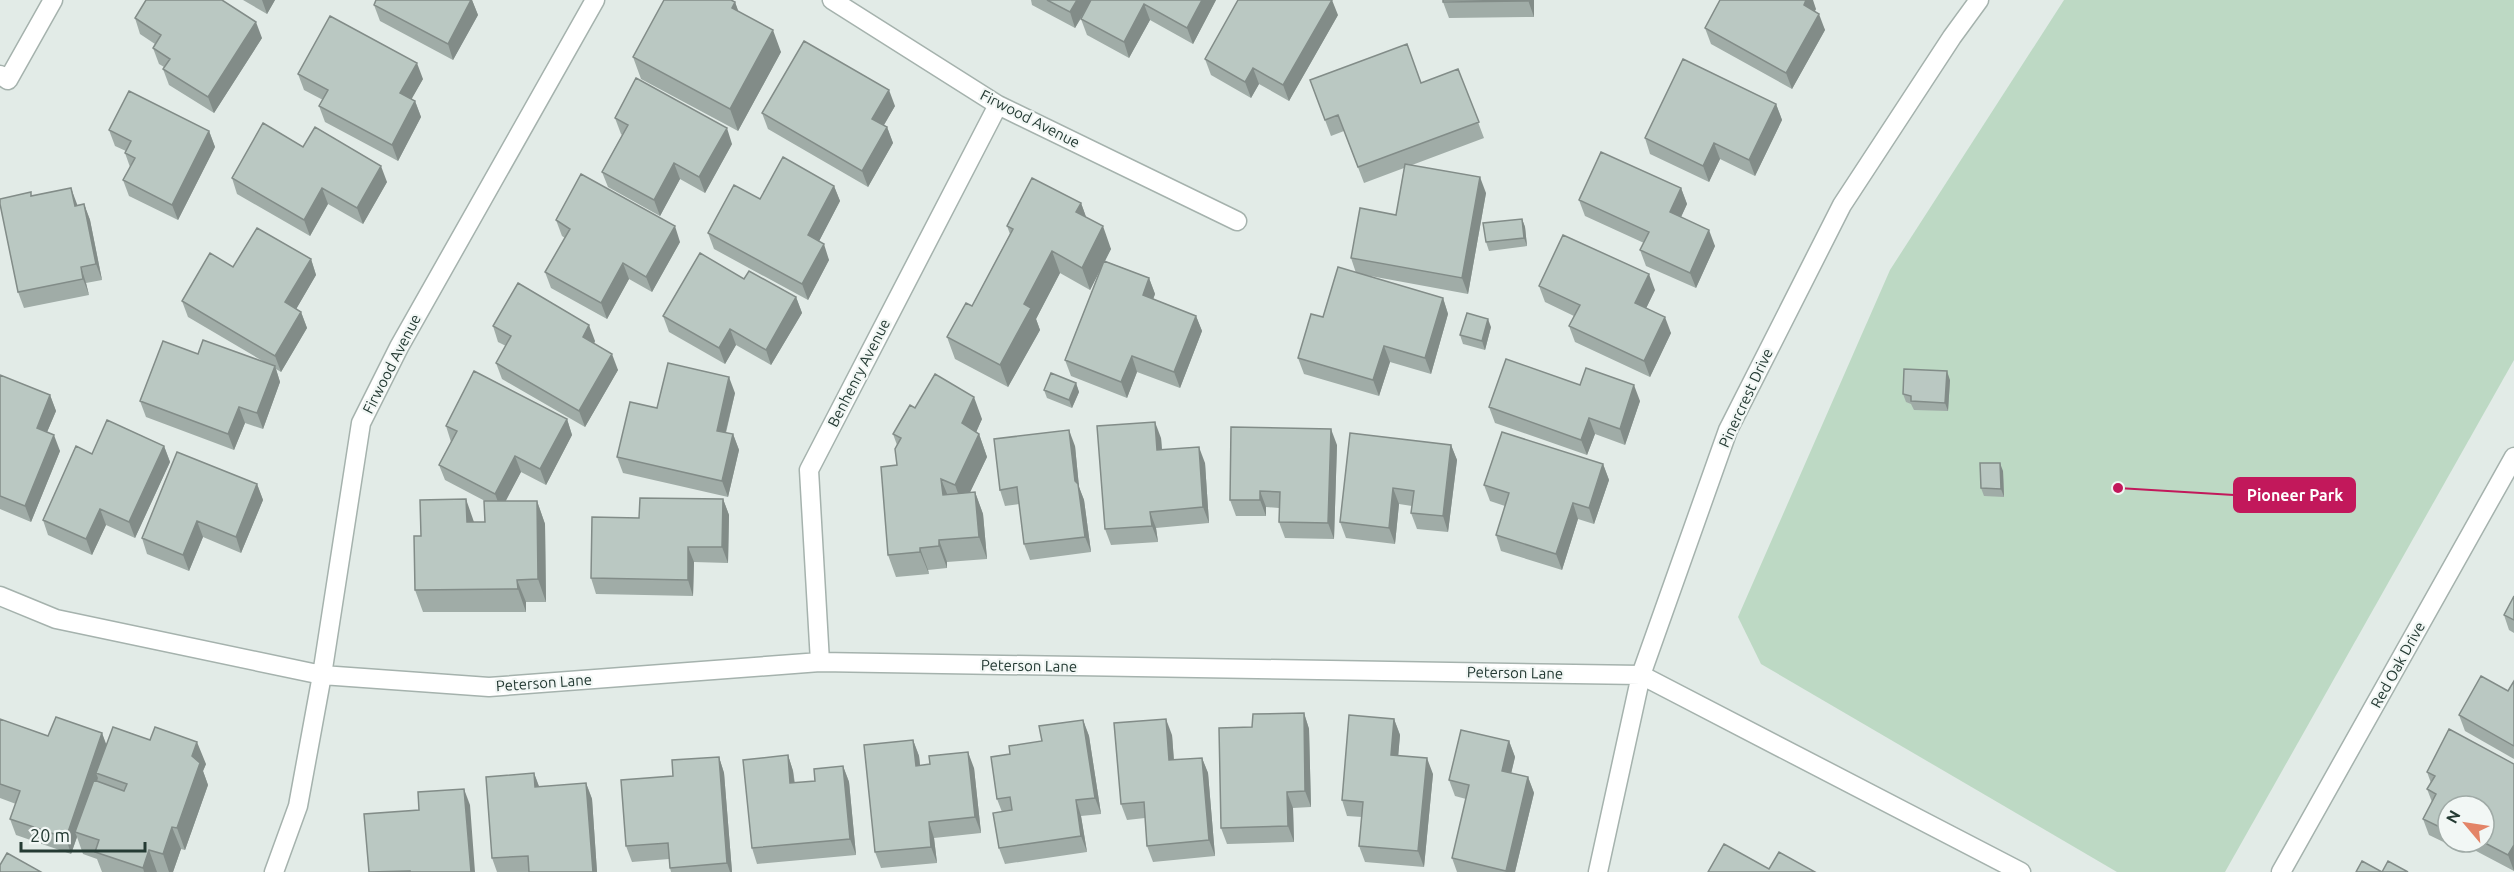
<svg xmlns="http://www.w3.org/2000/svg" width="2514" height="872" viewBox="0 0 2514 872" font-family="Ubuntu,sans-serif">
<rect width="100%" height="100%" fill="#e2ebe7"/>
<path fill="#bdd9c4" d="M2064 0H2514V360L2225 872H2117L1761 664 1738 617 1890 270Z"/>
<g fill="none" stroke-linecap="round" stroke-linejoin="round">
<defs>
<path id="street" d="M832 0 998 105 1237 221
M0 75 8 80 53 0
M0 596 56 619 322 675 489 687 820 662 1641 675 2021 872
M820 662 809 470 998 105
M274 872 298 806 322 675 361 423 399 347 595 0
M1598 872 1641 675 1728 430 1842 205 1952 37 1979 0
M2281 872 2514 457"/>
</defs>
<use href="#street" stroke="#a5b2ad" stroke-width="21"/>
<use href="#street" stroke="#fff" stroke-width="18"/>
</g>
<path fill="#a0aca7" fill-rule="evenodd" d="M243 0H275L267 14Z
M376 0H472L478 15 453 60 380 21 374 5Z
M1031 0H1216L1193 44 1150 20 1129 58 1087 35 1081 19 1088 7 1075 28 1032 5Z
M1534 0V17L1449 18 1443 2Z
M735 2 738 11 781 52 738 131 641 79 633 57Z
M1816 9 1815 11 1825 30 1792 89 1711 44 1705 28Z
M1338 15 1289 101 1259 84 1251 98 1211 75 1205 59Z
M135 18 262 38 214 113 169 85 163 69 164 67 159 64 153 48 155 44 140 34Z
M1458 69 1484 138 1412 165 1486 193 1468 294 1365 275 1443 298 1448 314 1431 374 1390 362 1379 396 1304 374 1298 358 1323 317 1356 273 1351 258 1396 215 1404 168 1364 183 1344 131 1331 136 1310 80 1421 83Z
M298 74 423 79 411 99 415 101 421 117 398 161 325 122 319 106 323 100 304 90Z
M1776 104 1782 120 1755 176 1720 159 1709 182 1650 154 1645 138Z
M895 106 884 125 887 127 893 143 868 187 768 129 762 113Z
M615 118 732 144 705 193 680 179 660 216 608 187 602 172 622 135 621 134Z
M109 130 209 131 215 147 178 220 129 196 123 180 130 167 125 153 126 151 115 146Z
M303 147 387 182 363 224 328 204 310 236 237 194 232 178Z
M834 186 840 201 819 241 829 260 808 300 714 249 708 233 760 199Z
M1681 188 1687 204 1681 217 1715 246 1696 288 1646 266 1640 250 1644 243 1585 216 1579 200Z
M32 196 78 206 84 204 90 220 102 280 86 283 89 295 24 308 18 292Z
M1081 203 1086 217 1111 249 1105 261 1149 278 1155 294 1153 299 1196 316 1202 331 1180 388 1137 372 1127 398 1071 376 1065 360 1101 268 1090 290 1060 273 1036 319 1040 330 1008 387 955 359 947 337 972 306 1010 234 1007 226Z
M1522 219 1525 227 1527 246 1489 251 1486 242Z
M556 220 680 242 652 292 629 279 607 319 551 288 545 272 565 238 562 236Z
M311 259 316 275 296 309 301 312 307 328 281 372 276 369 280 382 263 429 245 423 234 450 146 417 140 401 198 354 266 363 188 317 182 301 233 267Z
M744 279 796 297 802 313 771 365 736 345 725 364 669 332 663 316Z
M1539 286 1655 290 1646 308 1671 333 1650 377 1575 342 1569 326 1574 316 1545 302Z
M493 326 595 341 594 344 618 370 585 427 502 379 496 363 506 346 498 342Z
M1491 327 1485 350 1463 344 1460 335Z
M0 375 50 395 56 411 47 432 60 451 31 522 0 509Z
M1950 380 1948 411 1914 410 1911 404 1906 402 1903 394Z
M1076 383 1079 392 1072 408 1047 398 1044 390Z
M1580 385 1640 401 1625 445 1595 434 1587 455 1495 423 1489 407Z
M735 393 726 433 733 434 739 450 728 497 623 473 617 457 657 408Z
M915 408 982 419 976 432 979 434 987 457 970 492H975L983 514 987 559 947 562V568L928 570 929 574 896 577 888 555 897 465V445L893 434Z
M567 419 572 435 546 485 521 472 505 501H537L545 524 546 602H526V612H423L415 590 421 536 474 522H485V501L445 480 439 465 451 442 446 426Z
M1161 438 1162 449 1205 463 1209 523 1156 528 1158 542 1111 545 1105 529Z
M1337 445 1334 539 1285 538 1279 522V508L1266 507V516H1236L1230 500Z
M1451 445 1457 460 1448 532 1417 529 1411 513 1412 506 1399 504 1395 544 1346 538 1340 522Z
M164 446 170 462 135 538 106 525 92 555 48 535 43 520 92 454Z
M1075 446 1079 487 1084 500 1091 552 1030 560 1024 544 1019 504 1005 506 1000 490Z
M1603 464 1609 480 1594 524 1578 519 1562 570 1501 551 1496 535 1505 506 1490 501 1484 485Z
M2003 471 2004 497 1984 496 1981 488Z
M257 484 263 500 241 553 203 537 189 571 147 554 142 538Z
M723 499 729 515 728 563 694 562 693 596 596 594 591 578 639 518Z
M2514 596V633L2509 630 2504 615Z
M2514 681V759L2465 731 2459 715 2508 691Z
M1304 713 1309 729 1311 807 1293 808 1294 842 1227 844 1221 828 1252 727Z
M0 719 48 736 102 733 106 745 206 764 203 771 208 785 185 850 181 849 173 872H102L97 859 83 854 77 837 71 854 16 835 10 819 16 804 0 798Z
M1394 719 1400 735 1398 755 1433 774 1424 867 1365 862 1359 846 1362 817 1347 816 1342 800Z
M1083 720 1089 736 1101 814 1081 816 1087 852 1005 864 999 848 1002 812 997 799 1010 754 1042 741Z
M1172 735 1174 760 1202 758 1208 773 1215 856 1153 862 1147 846 1145 818 1127 820 1121 804Z
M913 740 919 756 920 766 974 768 981 833 934 838 937 863 881 868 875 852Z
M1509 741 1515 757 1511 773 1528 777 1534 793 1515 872H1457L1452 858 1466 799 1455 796 1449 780Z
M788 755 793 771 795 783 815 781 843 766 849 782 856 855 757 864 752 848Z
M719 757 724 773 732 872H671L670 868 669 859 632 862 626 846 673 776Z
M2514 764V871L2461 843 2458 849 2429 835 2423 819 2432 802 2427 789 2431 783 2427 772ZM2448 806 2484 842H2448Z
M534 773 539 787 586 783 592 799 597 872H497L492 858Z"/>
<path fill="#828c88" d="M262 0H275L267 14Z
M471 0H472L478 15 453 60 448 44Z
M1077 0H1091L1075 28 1070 12Z
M1202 0H1216L1193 44 1187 28Z
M1332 0 1338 15 1289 101 1283 85Z
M1528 0H1534V17Z
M1806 0H1813L1816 9 1809 21 1804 5Z
M735 2 743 24 732 8Z
M1144 4 1150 20 1129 58 1124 42Z
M1819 14 1825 30 1792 89 1786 73Z
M256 22 262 38 214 113 208 97Z
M773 30 781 52 738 131 730 109Z
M417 63 423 79 406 109 400 93Z
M1253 68 1259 84 1251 98 1245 82Z
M889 90 895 106 878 135 872 119Z
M415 101 421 117 398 161 392 145Z
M1776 104 1782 120 1755 176 1749 160Z
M887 127 893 143 868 187 862 171Z
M727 128 732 144 705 193 699 177Z
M209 131 215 147 178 220 172 205Z
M1714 143 1720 159 1709 182 1703 166Z
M674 163 680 179 660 216 654 200Z
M381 166 387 182 363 224 357 208Z
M1480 177 1486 193 1468 294 1462 278Z
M834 186 840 201 814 251 808 235Z
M71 188 77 204 81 222 75 206Z
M322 188 328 204 310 236 304 220Z
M1681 188 1687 204 1676 228 1670 212Z
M1081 203 1089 225 1076 212Z
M84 204 90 220 102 280 96 264Z
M1522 219 1525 227 1527 246 1524 238Z
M675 226 680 242 652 292 646 277Z
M1103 226 1111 249 1090 290 1082 268Z
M1709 230 1715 246 1696 288 1690 273Z
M824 244 829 260 808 300 802 284Z
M1052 251 1060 273 1036 319 1040 330 1008 387 1000 365 1024 304Z
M311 259 316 275 291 318 285 302Z
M623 263 629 279 607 319 601 303Z
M81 267 86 283 89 295 83 279Z
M1649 274 1655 290 1641 319 1635 303Z
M1149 278 1155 294 1149 311 1143 295Z
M796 297 802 313 771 365 766 350Z
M1443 298 1448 314 1431 374 1425 358Z
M301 312 307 328 281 372 275 356Z
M1196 316 1202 331 1180 388 1174 372Z
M1665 317 1671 333 1650 377 1644 361Z
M1488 319 1491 327 1485 350 1482 341Z
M589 325 595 341 589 353 583 337Z
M730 329 736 345 725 364 719 348Z
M1384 346 1390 362 1379 396 1373 380Z
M612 354 618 370 585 427 579 411Z
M1132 356 1137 372 1127 398 1121 382Z
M275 366 280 382 263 429 257 413Z
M1947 371 1950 380 1948 411 1945 403Z
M729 377 735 393 722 447 717 431Z
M1076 383 1079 392 1072 408 1069 400Z
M1634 385 1640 401 1625 445 1620 429Z
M50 395 56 411 42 444 37 428Z
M974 397 982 419 970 446 962 423Z
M239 407 245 423 234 450 228 434Z
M1589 418 1595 434 1587 455 1581 440Z
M567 419 572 435 546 485 540 469Z
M1155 422 1161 438 1163 465 1157 450Z
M1331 429 1337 445 1334 539 1328 523Z
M1069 430 1075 446 1079 487 1084 500 1091 552 1085 537 1075 481Z
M733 434 739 450 728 497 722 481Z
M979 434 987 457 963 507 955 485Z
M54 435 60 451 31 522 25 506Z
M1451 445 1457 460 1448 532 1443 516Z
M164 446 170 462 135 538 129 522Z
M1199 447 1205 463 1209 523 1203 507Z
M515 456 521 472 501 510 495 494Z
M2000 463 2003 471 2004 497 2001 489Z
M1603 464 1609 480 1594 524 1589 508Z
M941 479 950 501 943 495Z
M257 484 263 500 241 553 236 537Z
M1393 488 1399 504 1395 544 1389 528Z
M1260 491 1266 507V516L1260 500Z
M975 492 983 514 987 559 979 537Z
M466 499 474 522H467Z
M723 499 729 515 728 563 722 547Z
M537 501 545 524 546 602 538 579Z
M1573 503 1578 519 1562 570 1556 554Z
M100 509 106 525 92 555 86 539Z
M1150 512 1156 528 1158 542 1152 526Z
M197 521 203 537 189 571 183 555Z
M939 540 947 562V568L939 546Z
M688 547 694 562 693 596 688 580Z
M920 548 928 570 929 574 920 552Z
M517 580 526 602V612L518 589Z
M1304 713 1309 729 1311 807 1305 791Z
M1166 719 1172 735 1175 776 1169 760Z
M1394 719 1400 735 1397 771 1391 755Z
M1083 720 1089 736 1101 814 1095 798Z
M102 733 108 749 96 773 98 778 79 833 75 832 77 837 71 854 66 838Z
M913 740 919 756 922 782 916 766Z
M1509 741 1515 757 1508 787 1502 771Z
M197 742 206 764 203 771 208 785 185 850 177 828 192 756Z
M968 752 974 768 981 833 975 817Z
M788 755 793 771 796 799 790 783Z
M719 757 724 773 732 872H730L727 863Z
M1202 758 1208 773 1215 856 1209 840Z
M1427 758 1433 774 1424 867 1418 851Z
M843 766 849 782 856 855 850 839Z
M534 773 540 789 535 787Z
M1528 777 1534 793 1515 872H1506Z
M586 783 592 799 597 872H593Z
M464 789 470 805 475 872H471Z
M1287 792 1293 808 1294 842 1288 826Z
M1076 800 1081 816 1087 852 1081 836Z
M929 822 934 838 937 863 931 847Z
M172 827 181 849 173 872H169L163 854Z
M2455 842H2461V843L2458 849Z
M2514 845V871L2508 855Z
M149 850 157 872H144L143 868Z"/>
<path fill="#bac8c2" stroke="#828c88" stroke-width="1.5" d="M146 0H222L256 22 208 97 163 69 170 59 153 48 161 35 135 18Z
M376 0H471L448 44 374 5Z
M664 0H731L735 2 732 8 773 30 730 109 633 57Z
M1047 0H1077L1070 12Z
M1091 0H1202L1187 28 1144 4 1124 42 1081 19Z
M1238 0H1332L1283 85 1253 68 1245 82 1205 59Z
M1443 0H1528V1L1443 2Z
M1720 0H1806L1804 5 1819 14 1786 73 1705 28Z
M330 16 417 63 400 93 415 101 392 145 319 106 328 90 298 74Z
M804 41 889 90 872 119 887 127 862 171 762 113Z
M1407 44 1421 83 1458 69 1479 122 1358 167 1338 115 1325 120 1310 80Z
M1683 59 1776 104 1749 160 1714 143 1703 166 1645 138Z
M636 78 727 128 699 177 674 163 654 200 602 172 628 125 615 118Z
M129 91 209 131 172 205 123 180 135 158 125 153 131 141 109 130Z
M263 123 303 147 315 127 381 166 357 208 322 188 304 220 232 178Z
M1601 152 1681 188 1670 212 1709 230 1690 273 1640 250 1649 232 1579 200Z
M783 157 834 186 808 235 824 244 802 284 708 233 734 185 760 199Z
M1405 164 1480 177 1462 278 1351 258 1360 208 1396 215Z
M581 174 675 226 646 277 623 263 601 303 545 272 570 229 556 220Z
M1032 178 1081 203 1076 212 1103 226 1082 268 1052 251 1024 304 1031 308 1000 365 947 337 966 303 972 306 1013 229 1007 226Z
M71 188 75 206 84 204 96 264 81 267 83 279 18 292 0 204V199L31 192V196Z
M1522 219 1524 238 1486 242 1483 223Z
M257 228 311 259 285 302 301 312 275 356 182 301 210 253 233 267Z
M1563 235 1649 274 1635 303 1665 317 1644 361 1569 326 1580 305 1539 286Z
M700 253 744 279 749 271 796 297 766 350 730 329 719 348 663 316Z
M1104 261 1149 278 1143 295 1196 316 1174 372 1132 356 1121 382 1065 360Z
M1338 267 1443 298 1425 358 1384 346 1373 380 1298 358 1311 314 1323 317Z
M518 283 589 325 583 337 612 354 579 411 496 363 511 336 493 326Z
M1467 313 1488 319 1482 341 1460 335Z
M203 340 275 366 257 413 239 407 228 434 140 401 163 341 198 354Z
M1506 359 1580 385 1586 368 1634 385 1620 429 1589 418 1581 440 1489 407Z
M668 363 729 377 717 431 733 434 722 481 617 457 630 402 657 408Z
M1904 369 1947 371 1945 403 1911 401V396L1903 394Z
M474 371 567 419 540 469 515 456 495 494 439 465 457 431 446 426Z
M1051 373 1076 383 1069 400 1044 390Z
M935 374 974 397 962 423 979 434 955 485 941 479 943 495 975 492 979 537 939 540V546L920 548V552L888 555 881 467 897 465 895 449 901 438 893 434 910 405 915 408Z
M0 375 50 395 37 428 54 435 25 506 0 496Z
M107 420 164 446 129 522 100 509 86 539 43 520 76 446 92 454Z
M1155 422 1157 450 1199 447 1203 507 1150 512 1152 526 1105 529 1097 426Z
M1231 427 1331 429 1328 523 1279 522 1280 492 1260 491V500H1230Z
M1069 430 1075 481 1078 484 1085 537 1024 544 1017 487 1000 490 994 439Z
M1502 432 1603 464 1589 508 1573 503 1556 554 1496 535 1509 493 1484 485Z
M1350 433 1451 445 1443 516 1411 513 1414 491 1393 488 1389 528 1340 522Z
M177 452 257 484 236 537 197 521 183 555 142 538Z
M1980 463H2000L2001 489 1981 488Z
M640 498 723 499 722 547H688V580L591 578 592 517 639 518Z
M466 499 467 522H485L484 501H537L538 579 517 580 518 589 415 590 414 536H421L420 500Z
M2514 596V620L2504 615Z
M2481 676 2508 691 2514 681V746L2459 715Z
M1304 713 1305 791 1287 792 1288 826 1221 828 1219 728 1252 727 1253 714Z
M1349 715 1394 719 1391 755 1427 758 1418 851 1359 846 1363 802 1342 800Z
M56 717 102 733 66 838 10 819 20 791 0 784V719L48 736Z
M1166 719 1169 760 1202 758 1209 840 1147 846 1144 802 1121 804 1114 723Z
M1083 720 1095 798 1076 800 1081 836 999 848 993 813 1012 810 1010 797 997 799 991 757 1010 754 1009 746 1042 741 1039 726Z
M113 727 150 740 155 727 197 742 192 756 200 763 177 828 172 827 163 854 149 850 143 868 95 852 99 840 75 832 94 780 124 791 127 784 96 773Z
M2449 729 2514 764V845L2508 855 2483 842H2484V806H2448V831L2423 819 2436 794 2427 789 2435 776 2427 772Z
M1461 730 1509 741 1502 771 1528 777 1506 871 1452 858 1469 785 1449 780Z
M913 740 916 766 930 764 929 756 968 752 975 817 929 822 931 847 875 852 864 745Z
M788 755 790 783 815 781 814 769 843 766 850 839 752 848 743 760Z
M719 757 727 863 670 868 668 843 626 846 621 780 673 776 672 760Z
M534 773 535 787 586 783 593 872H529L528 856 492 858 486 777Z
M464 789 471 872H410V871L369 872 364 814 419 810 418 792Z
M1724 844 1769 869 1779 852 1815 872H1708Z
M7 853 41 872H0V865Z
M2362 861 2382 872 2388 861 2408 872H2356Z"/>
<g text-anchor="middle" stroke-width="4.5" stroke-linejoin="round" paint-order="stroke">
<g font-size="15" fill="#243a33" stroke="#f2f7f5">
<text transform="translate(1030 119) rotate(27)" y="5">Firwood Avenue</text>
<text transform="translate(392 364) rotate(-63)" y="5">Firwood Avenue</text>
<text transform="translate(859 373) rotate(-63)" y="5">Benhenry Avenue</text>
<text transform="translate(1746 398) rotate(-65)" y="5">Pinercrest Drive</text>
<text transform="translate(2398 665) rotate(-61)" y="5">Red Oak Drive</text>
<text transform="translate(1029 666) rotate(1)" y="5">Peterson Lane</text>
<text transform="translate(1515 673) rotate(1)" y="5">Peterson Lane</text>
<text transform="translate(544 683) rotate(-4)" y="5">Peterson Lane</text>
</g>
</g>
<path fill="none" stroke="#c2185b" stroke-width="2" d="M2118 488L2234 495"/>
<circle fill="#c2185b" stroke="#f2f7f5" stroke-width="2" cx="2118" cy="488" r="6"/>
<rect fill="#c2185b" stroke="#c2185b" stroke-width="2" x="2234" y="478" width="121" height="34" rx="6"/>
<g font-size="16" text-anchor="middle" font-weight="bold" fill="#fff">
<text x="2295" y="501">Pioneer Park</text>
</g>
<g transform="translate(2466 824) rotate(299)"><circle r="28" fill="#f2f7f5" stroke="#a0aba7" stroke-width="1.5"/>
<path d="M0-4.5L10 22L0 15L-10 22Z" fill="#e38467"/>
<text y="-9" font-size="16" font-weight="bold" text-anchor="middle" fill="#243a33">N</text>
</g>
<path d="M21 842v9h124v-9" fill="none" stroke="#243a33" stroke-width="3"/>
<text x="30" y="842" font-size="18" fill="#243a33" stroke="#f2f7f5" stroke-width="4.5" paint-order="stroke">20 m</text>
</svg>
